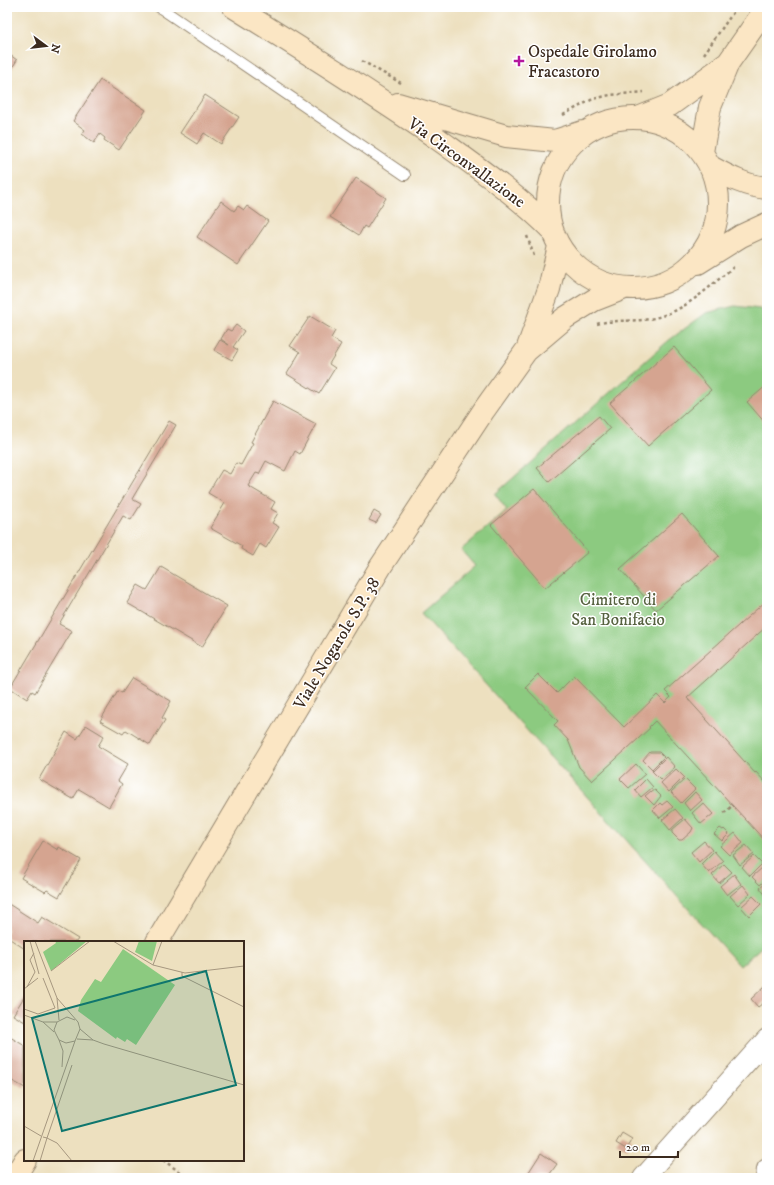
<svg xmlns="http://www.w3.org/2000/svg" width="774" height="1185" viewBox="0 0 774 1185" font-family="'IM FELL DW Pica',serif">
<rect width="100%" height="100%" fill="#fff"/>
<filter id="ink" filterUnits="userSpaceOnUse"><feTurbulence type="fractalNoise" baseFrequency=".025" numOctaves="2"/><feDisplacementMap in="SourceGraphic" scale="8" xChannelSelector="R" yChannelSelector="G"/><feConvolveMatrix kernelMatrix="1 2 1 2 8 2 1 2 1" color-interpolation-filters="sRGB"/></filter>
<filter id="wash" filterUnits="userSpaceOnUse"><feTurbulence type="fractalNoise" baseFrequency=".012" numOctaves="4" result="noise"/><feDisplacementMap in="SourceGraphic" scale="16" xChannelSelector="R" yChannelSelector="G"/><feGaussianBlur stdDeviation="0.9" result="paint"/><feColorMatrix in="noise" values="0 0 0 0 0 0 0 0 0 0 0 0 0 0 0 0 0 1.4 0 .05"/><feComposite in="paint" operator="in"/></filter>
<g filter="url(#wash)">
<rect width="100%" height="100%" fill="#ede0bf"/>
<path fill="#8cca80" stroke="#647a4f" d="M735 306 760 309 767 313V942L740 966 421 613 475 566 461 550 507 510 495 494 668 341 706 313Z"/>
<g id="blocks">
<path fill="#d5a490" d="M7 53 17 60 7 76Z
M100 80 146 110 119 150 104 140 105 138 100 134 94 143 82 134 85 130 73 121Z
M205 95 239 117 221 144 204 133 197 144 180 133Z
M356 178 386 198 367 228 364 226 359 235 330 217Z
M221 201 234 211 238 206 244 210 247 206 268 221 238 265 197 237Z
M310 316 335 331 331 338 341 344 329 364 335 368 319 394 287 374 300 352 290 346Z
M236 325 244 331 233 347 238 350 232 360 214 350 220 340 229 345 221 339 227 329 231 331Z
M674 347 711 390 648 446 610 403Z
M767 385V425L747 402Z
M273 401 316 424 300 454 295 451 285 471 266 461 259 474 256 473 248 486 275 502 271 509 278 513 272 523 279 527 266 548 260 544 253 556 241 549 242 546 210 528 225 503 208 493 222 470 230 474 236 463 241 465 253 443 251 442Z
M599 416 610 429 549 482 537 468Z
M169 421 176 425 132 499 141 504 131 520 123 516 59 624 72 631 35 693 32 691 27 699 10 688Z
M534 489 588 552 545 588 491 525Z
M374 511 381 515 376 523 369 520Z
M682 514 719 556 656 610 620 569Z
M161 567 227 606 202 647 127 603 138 585 147 590Z
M767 600V626L687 698 755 773 756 772 767 784 765 786 767 788V843L655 721 649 727 650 728 592 781 579 767 568 740 554 725 558 721 525 687 538 674 557 693 574 676 624 727 657 695 665 703 671 697 665 691Z
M132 678 171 701 162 718 165 720 150 745 126 730 123 734 100 721 118 691 122 693Z
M86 725 104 736 98 746 128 764 118 781 122 784 109 807 79 789 73 799 39 779 66 732 77 739Z
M650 752H659L664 757 652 769 643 760Z
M666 757 675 767 661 780 652 771Z
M636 764 645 774 629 788 620 779Z
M676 769 684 777 669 792 661 783Z
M646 779 653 787 641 797 635 790Z
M685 779 695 789 681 803 671 792Z
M655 790 661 796 654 805 645 796 651 791 652 792Z
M695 792 702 800 690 811 684 803Z
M667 801 673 807 660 818 653 810 660 803 662 805Z
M703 803 713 814 701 824 692 813Z
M675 809 683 818 670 830 662 820Z
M685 819 693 828 691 832 682 840H679L672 833V830Z
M720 828 723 830 724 829 729 834 722 841 714 834Z
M735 833 743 843 729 855 720 846Z
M43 841 58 850 59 847 81 860 59 897 47 890 45 892 21 878Z
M704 841 712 850 699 862 691 852Z
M746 845 754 854 740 865 733 855Z
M714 851 723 861 709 873 701 864Z
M754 856 762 864 750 876 742 867Z
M724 864 732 872 719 883 712 875Z
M764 866 767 869V879L760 885 752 877Z
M734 874 741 884 727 895 720 886Z
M767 882V897L760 888Z
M743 885 750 894 738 905 730 896Z
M753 896 761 904 749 916 741 907Z
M7 903 38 923 42 917 78 939 76 942H25V949L7 937Z
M765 986 767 1000 758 1007 751 999Z
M24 997 25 998V1022L13 1015Z
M10 1037 25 1046V1088L7 1078V1042Z
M622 1133 632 1139 626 1149 616 1143Z
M541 1153 557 1164 547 1178H525Z"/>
</g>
</g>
<g filter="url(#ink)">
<use href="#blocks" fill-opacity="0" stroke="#94856e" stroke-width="1"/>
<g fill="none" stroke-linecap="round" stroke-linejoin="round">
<defs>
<path id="lane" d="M159 7 405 175"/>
<path id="street" d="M643 1178 767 1039
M766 1178 767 1169"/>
<path id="secondary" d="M234 7C303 50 372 93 438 139 478 168 517 195 552 230
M398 104 506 136 555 141 583 132
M548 203a85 85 0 1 1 170 0a85 85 0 1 1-170 0Z
M638 118 670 105 728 63
M702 152 710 107 728 63 767 7
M711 167C729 177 746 186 767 188
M698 263 741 236 767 224
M527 350 549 289 559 246
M157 942 381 566 484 410 526 351 565 318 594 300 622 289
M14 1178 25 1160"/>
</defs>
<use href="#lane" stroke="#94856e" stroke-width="12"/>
<use href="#street" stroke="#94856e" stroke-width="22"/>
<use href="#secondary" stroke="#94856e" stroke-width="24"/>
<path stroke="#94856e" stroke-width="2.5" stroke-dasharray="3 3" stroke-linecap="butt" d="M704 54 737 7
M362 61 401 83
M563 115 593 99 610 95 644 92
M527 236 534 256
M597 324C615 319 632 322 649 319 685 313 708 287 735 266
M724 813 733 805
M163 1160 188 1178"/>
<use href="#lane" stroke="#fff" stroke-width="10"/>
<use href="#street" stroke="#fff" stroke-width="20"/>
<use href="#secondary" stroke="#fbe6c4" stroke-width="22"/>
</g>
</g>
<path fill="#b5179e" stroke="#fff" stroke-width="1.5" d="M517 55h4v4h4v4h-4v4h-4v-4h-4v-4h4z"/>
<g text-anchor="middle" stroke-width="3" stroke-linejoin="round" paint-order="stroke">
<g font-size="17" fill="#3b2a1e" stroke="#fff" text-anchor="start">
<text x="528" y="57">Ospedale Girolamo<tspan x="528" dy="20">Fracastoro</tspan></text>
</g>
<g font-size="17" fill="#3b2a1e" stroke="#fff">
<text transform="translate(467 162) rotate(36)" y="6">Via Circonvallazione</text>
<text transform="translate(336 643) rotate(-59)" y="6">Viale Nogarole S.P. 38</text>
</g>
<g font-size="17" fill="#576240" stroke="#fff">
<text x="618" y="605">Cimitero di<tspan x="618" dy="20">San Bonifacio</tspan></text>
</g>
</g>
<g transform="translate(24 941)">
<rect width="220" height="220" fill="#ede0bf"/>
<path d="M31 0H63L27 30 19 11 32 2ZM115 0H133L128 20 111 11ZM99 8 151 44 112 104 103 98 101 101 93 96 92 98 54 70 57 59 71 38 77 41Z" fill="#8cca80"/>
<path fill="none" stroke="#a6977f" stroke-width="1" d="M6 0 15 33M11 0 33 57 35 79M89 0 129 24 161 32 220 25M129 24 138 0M27 30 66 0M158 31V35L220 66M3 46 11 31 6 19 10 12M0 48 14 37M33 57 54 81 56 88 51 100 42 102 35 99 30 89 33 81 43 76 51 79M0 68 14 73 31 67 19 37M0 74 19 81H33M19 81 30 91M56 88 69 99 80 103 220 144M53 98 69 99M35 99 39 110 38 126M0 185 17 195M19 196 23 197 48 124M9 220 51 100M16 220 23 197 33 202 48 220"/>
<path fill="#0f766e" fill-opacity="0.15" stroke="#0f766e" stroke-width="2" d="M182 30 212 144 38 190 8 77Z"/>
<rect width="220" height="220" fill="none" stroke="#3b2a1e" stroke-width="2"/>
</g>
<rect width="774" height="1185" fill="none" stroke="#fff" stroke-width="24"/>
<g transform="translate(46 46) rotate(105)" stroke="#ffffff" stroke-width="3" paint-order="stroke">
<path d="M0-3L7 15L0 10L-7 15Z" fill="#3b2a1e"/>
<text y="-6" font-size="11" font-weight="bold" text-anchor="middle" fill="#3b2a1e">N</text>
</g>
<path d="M620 1151v6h58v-6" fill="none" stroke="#3b2a1e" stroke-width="2"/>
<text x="626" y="1151" font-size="12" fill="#3b2a1e" stroke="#ffffff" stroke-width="3" paint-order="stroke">20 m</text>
</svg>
